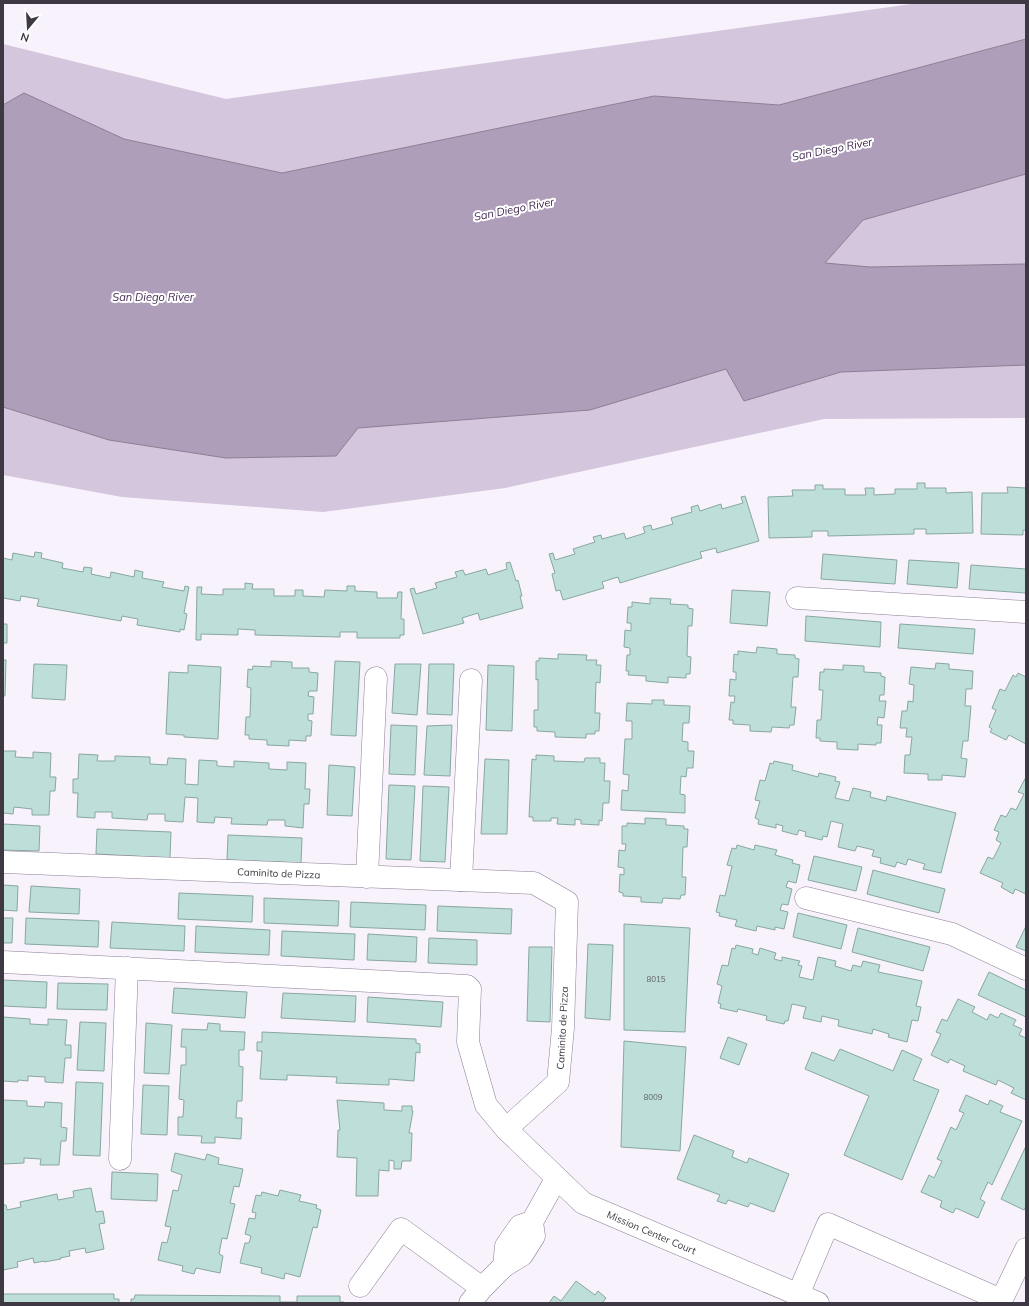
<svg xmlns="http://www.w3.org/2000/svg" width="1029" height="1306" viewBox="0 0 1029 1306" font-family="Mulish,sans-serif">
<rect width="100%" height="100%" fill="#f8f2fc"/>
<path fill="#d3c6dd" d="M919 3H1026V39L779 105 654 96 282 173 124 139 3 130V44L226 99Z
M1026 174V418L824 419 505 488 323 512 122 497 3 475V317L825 263 863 220Z"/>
<path fill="#ae9eb9" stroke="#8c7f95" d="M1026 39V174L863 220 825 263 870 267 1026 264V365L841 372 744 401 726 369 590 410 358 428 336 456 226 458 109 440 3 407V105L24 93 124 139 282 173 654 96 779 105Z"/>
<path fill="#beded9" stroke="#88a7a2" d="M917 483H925V488H946V493L972 492 973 533 926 534V529H914V534L828 536V531H812V537L769 538 768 497 793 496 792 490H815V485H823V489H845V495H866L865 488H874V495L895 494V489H917Z
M1007 487 1026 488V530H1023V535L981 534 982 493H1008Z
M745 496 759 541 717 553 716 548 700 552 702 558 620 583 618 577 602 582 604 588 563 600 560 590 556 591 552 574 555 573 549 554 553 553 555 560 575 554 573 549 595 542 593 537 601 535 602 539 624 533 626 539 645 533 643 527 651 525 652 530 673 524 671 518 692 512 691 507 698 505 700 511 721 504 722 509 743 503 741 497Z
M35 552 42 553 41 558 63 563 62 568 83 572 84 567 92 568 91 574 110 578 111 572 134 577 135 570 143 572 142 578 164 582 162 587 184 591 185 586 189 587 184 613 187 614 184 630 180 629V632L137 625 138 619 122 616 121 621 37 606 39 599 21 596 20 601 3 598V558L12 560 13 553 34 557Z
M823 554 897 560 895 584 821 579Z
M909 560 959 563 957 588 907 584Z
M510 562 516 581 518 580 522 596H520L523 608 480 620 478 613 462 618 464 623 423 634 410 589 414 588 416 594 437 588 435 583 457 577 455 572 463 570 465 575 486 569 488 575 507 569 506 563Z
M971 565 1026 569V593L969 589Z
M245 583 253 584 252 589H274V596H295V590H303V596L324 597 325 590 347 591V586H355V591L377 592V598H397L398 592H402L401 619H404V635H400V638H357V632H340V637L255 635V630L238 629V635L201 634V640H196L197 587H202L201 594 223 595V589H245Z
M732 590 770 592 767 626 730 623Z
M650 598 671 599 670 604 688 605V608L693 609 692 626H688L687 656 691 657 690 674H686V678L668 677V683L646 681V676L628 675 629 671H626L627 655H630V648L624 647 625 630 631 631V623H627L628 607H632V602L650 604Z
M806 616 881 622 880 647 805 641Z
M3 624H7V643H3Z
M900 624 975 629 973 654 898 648Z
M757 647 777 649V654L795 655V658L799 659 798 677H793L791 707H796L794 725H790L789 728 772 727 771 732 750 731V725L733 724V720H729L731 702 734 703 735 696H729L730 679 736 680V672H733L734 654 738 655V651L756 653Z
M558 654 587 655 586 660H597L596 665H601L600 683 596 682 595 713H600L599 731H595V734H586V738L555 737V732L537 731V727H534V710H538V679L536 680V661H539V658L558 659Z
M3 660H6L5 696H3Z
M271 661 292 662V668H309V672L318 673 317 691H309L308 696 314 697 313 714H308V720L312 721 311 736H306V741L289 740V746L267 745V740L249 739V735H245L246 717H250L251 688 247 687 248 669 252 670 253 666 271 667Z
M335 661 360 662 356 736 331 735Z
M936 663 949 664V669L973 671 972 689H966L965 706H971L968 741H963L961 758 967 759 965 777 942 775V780H928V774L904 773 905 755H910L912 737H906L907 728H900L902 711H907L908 701 913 702 914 685 909 684 911 667 935 669Z
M34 664 67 665 65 700 32 698Z
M395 664H421L417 715 392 713Z
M429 664H454L452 715 427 714Z
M188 665 221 667 218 739 184 737V735L166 734 169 672 188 673Z
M488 665 514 666 512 731 486 730Z
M843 665 864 666V672L881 673V676L885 677 884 695H880L879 701H886L884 718 878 717 877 725H882L881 743H876V745L858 744V750L837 749V742L820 741V738H816L817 720H821L823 690H819L820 672H824V669L843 670Z
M1018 673 1026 677V744L1009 735 1006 740 990 732 992 729 989 727 996 710 992 708 1000 689 1005 691 1013 675 1016 677Z
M652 700H664V705L690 706 689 723H683L682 741 688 742V751H694L693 768H687L686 777 681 776 680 794 685 795V813L621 810 622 790 628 791 629 775 623 774 625 739H632V721H626L627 703 652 704Z
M391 725 417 726 415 775 389 774Z
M452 725 450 776 424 775 427 726Z
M3 751H16L15 757 33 758V752L51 753 50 777H56L55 791H50L49 815H32V809L14 807 13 814 3 813Z
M79 754 98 755 97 761H115V756L150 757V764L167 765 168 758 186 759 185 784 198 785 199 760 217 761V766L234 767V761L269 763V769L287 770V762L306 763 305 789H310L309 804H304L303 828 285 826V820H268L267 825 231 824 232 818 215 817 214 823 197 822 198 798 185 797 183 822 165 821V814H148L147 820 112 818V812H95V818L77 817 78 793H73V779H78Z
M536 755 554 756V761L584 762 585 758H600V763H605L604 781H610L609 803H603L602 821 599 820V825L581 824V820L575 819V825L557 824 558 818H551V821H533V817H529L532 759 536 760Z
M485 759 509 760 507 834H481Z
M774 761 793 765 792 770 818 777 819 773 836 777 835 781 840 782 835 798 849 801 853 788 871 792 870 797 886 801 887 796 956 813 941 873 923 869 925 864 908 859 906 865 897 862 895 867 880 863 881 858 872 856 874 850 857 846 855 851 838 847 843 824 831 821 827 837 823 836 822 840 805 836 806 832 799 830 797 835 782 831 783 826 776 824V828L758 824 759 820 755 818 760 801 755 800 760 780 765 781 770 763 773 764Z
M329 765 355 767 352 816 327 815Z
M1026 777V894L1015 889 1013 894 1001 887 1003 883 980 873 988 857 993 859 1001 843 996 840 999 832 994 830 1001 815 1006 817 1011 808 1016 810 1024 794 1018 792Z
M389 785 415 786 411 860 386 859Z
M423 786 449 787 445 862 420 861Z
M645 818 666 819V825L684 826V829H688L687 847H683L682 877H686L685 895H681L680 899 663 898 662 903 641 902V897L623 896V893L619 892 620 874 624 875V868L618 867 619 850 625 851 626 844H622V826H627V823L645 824Z
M3 824 40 826 39 851 3 850Z
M97 829 171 832 170 858 96 854Z
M228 835 302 838 301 863 227 860Z
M737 845 754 850 755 845 777 850 775 855 793 860 792 863 800 865 796 883 788 881 786 887 792 889 788 905 782 904 780 910 788 912 784 929 775 927V930L757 926 756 931 735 926 737 920 719 916 720 913 716 912 720 895 725 896 732 866 727 865 732 848 736 849Z
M814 856 862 867 856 891 808 880Z
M873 870 945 889 939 913 867 894Z
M3 885 18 886 17 911 3 910Z
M31 886 80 889 79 914 29 912Z
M179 893 253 896 252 922 178 919Z
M264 898 339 901 338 926 264 923Z
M351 902 426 905 425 930 350 927Z
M438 906 512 909 511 934 437 931Z
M798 913 847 925 841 949 793 937Z
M3 918H13L12 943H3Z
M26 918 99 921 98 947 25 944Z
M112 922 185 926 184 951 110 948Z
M624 924 690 928 685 1032 624 1030Z
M196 926 270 930 269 955 195 952Z
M1026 926V951L1016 947Z
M858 928 930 947 923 971 852 952Z
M282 931 355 934 354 960 281 956Z
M368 934 417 937 416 962 367 960Z
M429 938 477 940V965L428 963Z
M588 944 613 945 610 1020 585 1018Z
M736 945 753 949 752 953 758 955 760 948 776 953 774 959 782 961V957L800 961 798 965 802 966 799 977 813 980 818 957 836 961 835 966 851 971 853 965 861 967 863 961 880 965 878 972 922 981 916 1006 921 1007 918 1021 912 1020 907 1042 888 1037 889 1034 873 1029 872 1034 838 1026 839 1020 822 1016 821 1022 803 1018 806 1007 792 1004 788 1021H785L784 1024 766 1020 767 1016 738 1009 737 1012 720 1008 721 1004 718 1003 722 986 717 984 722 965 728 966 732 948 735 949Z
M529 947H552L550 1022 527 1021Z
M989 972 1026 990V1017L978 995Z
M3 980 47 982 46 1008 3 1006Z
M58 983 108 984 107 1010 57 1009Z
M174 988 247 992 245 1018 172 1013Z
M283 993 356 996 355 1022 281 1018Z
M368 997 443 1002 441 1027 367 1022Z
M958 999 975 1007 972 1012 987 1020 990 1014 998 1018 1001 1013 1016 1020 1013 1025 1022 1029 1019 1035 1026 1038V1100L1011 1093 1014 1088 998 1080 996 1085 963 1071 965 1066 950 1059 948 1063 931 1055 941 1034 936 1032 942 1019 947 1021Z
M3 1017 30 1019V1024L48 1025V1019L67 1020 65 1045H71V1058H65L63 1083 45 1082V1077L28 1076V1081L18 1080V1082L3 1081Z
M80 1022 106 1023 104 1071 77 1070Z
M146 1023 172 1025 169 1074 144 1073Z
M208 1023 220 1024V1031L245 1032 244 1050H239V1066L243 1067 242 1101H237L236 1118H242L241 1139 215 1137V1143H201L202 1136 178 1135V1117H183L184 1100 179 1099 181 1065H186V1047H181L182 1029 207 1030Z
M262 1032 416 1039V1043L420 1044V1053L416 1052 414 1081 389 1079V1085L336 1083 337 1077 287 1075V1080L260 1079 262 1051H257V1042H262Z
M728 1037 747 1044 739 1065 720 1058Z
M624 1041 686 1047 680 1151 621 1147Z
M840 1049 893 1071 902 1050 922 1059 913 1080 939 1090 902 1180 844 1155 869 1096 805 1069 812 1052 834 1061Z
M76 1082 103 1083 100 1156 73 1155Z
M143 1085 169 1086 167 1135 141 1134Z
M966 1095 988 1105 990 1100 1003 1106 1000 1112 1022 1121 992 1185 988 1182 980 1199 985 1202 978 1218 956 1208 953 1213 940 1207 942 1201 921 1192 929 1175 934 1178 942 1161 937 1159 951 1127 956 1130 964 1113 959 1111Z
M3 1100 27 1101V1106L44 1107 45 1102 62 1103 61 1127 67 1128 66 1141H61L59 1165H40L41 1159 24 1158V1163L3 1164Z
M337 1100 384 1103V1110L402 1111V1106H412V1111H413L409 1133H412L411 1161H402L401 1169H394V1161L389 1160V1171L379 1170 378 1196H356L357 1158 337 1157 338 1130H340Z
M694 1135 734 1151 732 1157 747 1163 749 1158 789 1174 774 1212 750 1203 748 1207 728 1200 726 1204 717 1201 720 1195 677 1179Z
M1026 1146V1206L1024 1210 1001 1199Z
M175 1153 205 1160 207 1154 219 1158 218 1164 243 1169 239 1187 234 1186 230 1203 235 1204 227 1239 222 1238 219 1254 223 1256 220 1273 196 1268 194 1274 182 1271 183 1266 158 1260 162 1242 167 1243 171 1227 165 1226 173 1190 178 1191 182 1175 171 1171Z
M112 1172 158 1174 157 1201 111 1199Z
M91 1188 96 1212 103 1211 105 1223 99 1224 104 1249 86 1253 85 1248 69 1251 70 1256 60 1258 61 1259 44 1262V1261L34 1263 33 1258 17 1262 18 1267 3 1270V1205H6L7 1210 21 1207 20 1202 57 1194 58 1200 74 1197 73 1191Z
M280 1190 301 1195 299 1201 317 1205 316 1208 321 1210 317 1228 313 1227 300 1277 285 1273 284 1279 261 1273 262 1268 240 1263 245 1243H249L251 1236 245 1234 249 1218 255 1219 256 1213 252 1212 256 1195 261 1196 262 1192 278 1196Z
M576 1281 595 1295 598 1291 606 1298 603 1302 605 1303H549L554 1296 561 1301Z
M3 1294H114V1299H119V1303H3Z
M135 1295 280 1296V1302H297V1296H340V1302H344V1303H131V1299H134Z"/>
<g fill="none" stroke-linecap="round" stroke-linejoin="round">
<defs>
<g id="minor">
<path d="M797 598 1026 612"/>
<path id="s1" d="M3 862 534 883 567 902 563 1028 558 1082 506 1129"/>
<path d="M367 877 376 678"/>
<path d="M461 880 471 680"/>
<path d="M806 898 952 934 1026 969"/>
<path id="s2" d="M3 962 467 986 470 989 468 1042 486 1105 506 1129 583 1203 818 1303"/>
<path d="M120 1159 127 968"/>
<path d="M504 1266 506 1246 520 1226 532 1222"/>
<path d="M360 1286 401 1229 482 1288"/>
<path d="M798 1295 828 1224 1001 1300"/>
<path d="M470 1303 482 1288 504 1266 522 1255 534 1236 532 1222 556 1179"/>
<path d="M1000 1303 1026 1249"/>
</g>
</defs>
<use href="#minor" stroke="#8b7f94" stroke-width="23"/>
<use href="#minor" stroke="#fff" stroke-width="22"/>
</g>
<g text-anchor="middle" stroke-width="4" stroke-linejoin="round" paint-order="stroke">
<g font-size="8" fill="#5d6267">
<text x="656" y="982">8015</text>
<text x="653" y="1100">8009</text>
</g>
<g font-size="10" fill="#3d3841" stroke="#fff">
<text dy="4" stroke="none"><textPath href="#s1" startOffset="276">Caminito de Pizza</textPath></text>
<text transform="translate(562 1028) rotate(-87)" y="4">Caminito de Pizza</text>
<text dy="4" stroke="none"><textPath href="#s2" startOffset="800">Mission Center Court</textPath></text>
</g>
<g font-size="11" font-style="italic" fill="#412950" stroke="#fff">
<text transform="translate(832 149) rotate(-11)" y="4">San Diego River</text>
<text transform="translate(514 209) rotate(-11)" y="4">San Diego River</text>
<text x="153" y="301">San Diego River</text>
</g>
</g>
<rect width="1029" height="1306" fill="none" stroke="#3d3841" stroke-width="8"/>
<g transform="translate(28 28) rotate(198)" stroke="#ffffff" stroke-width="3" paint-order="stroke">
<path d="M0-3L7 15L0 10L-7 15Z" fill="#3d3841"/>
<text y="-6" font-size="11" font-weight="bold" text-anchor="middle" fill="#3d3841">N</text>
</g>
</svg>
